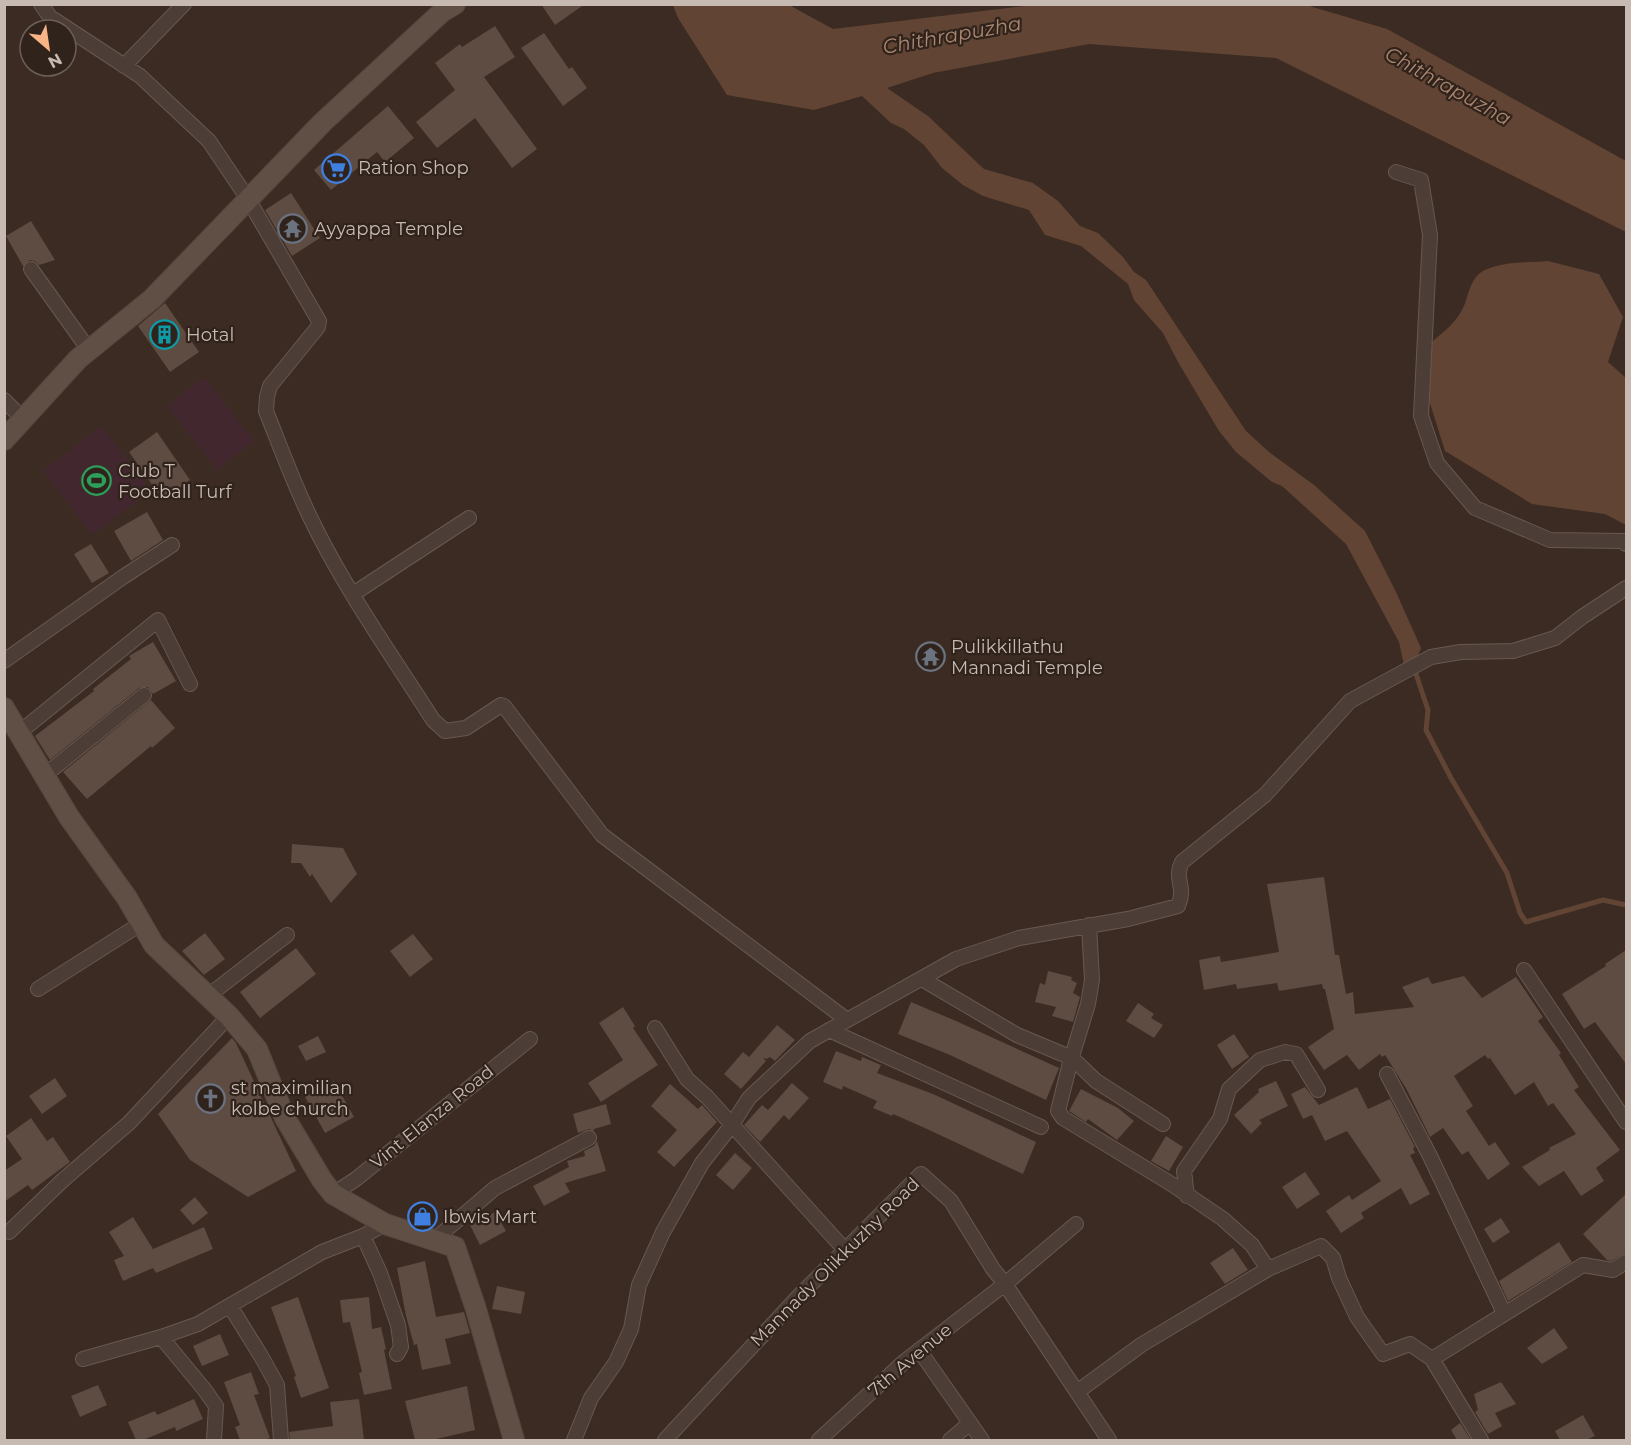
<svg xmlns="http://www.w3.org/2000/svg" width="1631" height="1445" viewBox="0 0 1631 1445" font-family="Montserrat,sans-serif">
<rect width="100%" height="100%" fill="#3c2b22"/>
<path fill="#42282e" d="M204 377 254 441 217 470 167 406Z
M102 426 151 491 92 535 43 471Z"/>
<path fill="#614434" d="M1042 4 1306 5 1387 29 1626 161V232L1276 58 1089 44 933 73 887 88 928 116 984 169 1033 183 1058 201 1080 226 1098 233 1123 257 1134 272 1146 280 1246 431 1269 452 1314 485 1365 531 1396 592 1421 648 1417 658 1404 665 1399 642 1346 544 1282 486 1272 482 1236 452 1219 431 1178 362 1163 333 1134 300 1128 284 1081 246 1045 235 1029 210 983 196 963 185 942 168 924 145 904 129 891 123 862 96 814 110 727 95 678 18 673 5H789L833 29Z
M1548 261 1599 274 1623 317 1608 362 1626 378V525L1605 514 1532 504 1445 451 1429 400 1432 342C1442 333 1454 324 1461 312 1469 299 1468 280 1483 271 1502 261 1527 263 1548 261Z"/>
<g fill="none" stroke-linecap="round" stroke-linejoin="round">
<path stroke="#614434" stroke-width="5" d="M1414 668 1428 710 1426 730 1451 778 1507 873 1520 913 1526 922 1603 900 1626 905"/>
</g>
<path fill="#5e4b41" d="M541 4H585L555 25Z
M495 26 515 57 484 77 537 149 512 168 475 118 437 148 416 122 455 90 435 63 460 44 462 47Z
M544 33 569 69 572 67 587 88 563 106 521 48Z
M388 106 414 138 385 162 377 152 331 190 314 170Z
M291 193 320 238 292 256 265 210Z
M31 221 55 260 39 265 35 261 30 260 23 266 6 236Z
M165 303 199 352 170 372 138 326Z
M157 432 190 480 163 500 129 452Z
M147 512 163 540 131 561 114 531Z
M91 544 109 573 92 583 74 554Z
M153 642 176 681 153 694 148 687 139 688 50 760 35 736 94 691 93 689 131 659 129 656Z
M151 700 175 728 152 748 151 746 87 799 63 772Z
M292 844 343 848 357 874 331 903 312 874 310 877 301 863H291Z
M1324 877 1335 955H1339L1346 994 1353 992 1355 1014 1414 1007 1402 987 1428 977 1432 984 1464 976 1482 998 1516 977 1543 1017 1538 1021 1561 1053 1559 1055 1579 1087 1574 1090 1620 1150 1596 1168 1604 1181 1581 1196 1564 1171 1539 1186 1522 1167 1550 1150 1549 1148 1576 1134 1553 1103 1548 1106 1534 1082 1515 1095 1490 1058 1488 1059 1485 1055 1454 1076 1473 1106 1466 1111 1489 1146 1495 1142 1510 1164 1488 1180 1468 1151 1462 1155 1443 1128 1430 1137 1407 1090 1385 1055 1382 1057 1380 1054 1359 1070 1347 1055 1324 1070 1308 1047 1334 1029 1325 989H1323L1322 984 1279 991 1277 983 1237 989 1236 984 1204 990 1199 960 1220 956 1221 962 1279 952 1267 884Z
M205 933 225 959 204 975 182 951Z
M413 934 433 959 410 977 390 951Z
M296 948 316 974 260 1018 240 992Z
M1626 950V1064L1595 1022 1584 1029 1562 994 1606 966 1605 964Z
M1048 971 1072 977 1071 980 1077 983 1073 993 1080 997 1073 1022 1052 1016 1056 1007 1035 1002 1040 983 1045 985Z
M911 1002 956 1021 1059 1068 1046 1100 950 1055 898 1034Z
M1138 1003 1154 1014 1151 1018 1163 1025 1154 1038 1126 1021Z
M623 1007 635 1026 633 1028 658 1065 601 1102 588 1083 623 1060 599 1023Z
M777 1025 795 1040 775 1061 770 1057 767 1059 763 1058 766 1061 741 1089 724 1074 743 1052 749 1057Z
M1234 1034 1249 1057 1232 1069 1217 1045Z
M318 1036 326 1052 306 1061 298 1046Z
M232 1038 236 1043 296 1171 248 1197 190 1160 158 1114Z
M836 1051 861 1061 862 1057 881 1065 877 1073 933 1094 1036 1142 1023 1174 927 1129 893 1114 892 1116 873 1108 877 1101 843 1086 842 1090 823 1082Z
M55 1078 67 1096 42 1114 29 1096Z
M334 1081 354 1117 325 1133 305 1097Z
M1276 1081 1288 1106 1259 1120 1262 1123 1251 1134 1234 1115 1259 1092 1258 1089Z
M792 1083 809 1098 789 1120 784 1115 760 1142 744 1125 762 1105 768 1110Z
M670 1084 698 1109 702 1105 717 1122 674 1167 657 1152 677 1130 651 1106Z
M1305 1087 1319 1105 1357 1087 1368 1109 1390 1099 1415 1147 1413 1148 1415 1153 1410 1155 1430 1194 1410 1205 1401 1188 1361 1213 1364 1218 1341 1233 1326 1211 1349 1195 1352 1200 1381 1181 1347 1131 1325 1141 1312 1115 1303 1119 1291 1094Z
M1081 1089 1118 1108 1134 1121 1117 1140 1088 1119 1086 1122 1069 1111Z
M606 1104 611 1124 594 1129V1131L589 1129 578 1133 573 1114Z
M31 1118 47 1141 53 1137 70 1162 32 1190 28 1185 4 1202V1171L22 1159 6 1136Z
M1166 1136 1183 1147 1169 1171 1151 1161Z
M597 1141 606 1171 565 1183 570 1192 544 1206 533 1186 569 1167 567 1161 585 1156 584 1151 594 1146Z
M735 1153 752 1168 733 1190 716 1175Z
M1305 1172 1320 1194 1297 1209 1282 1187Z
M1626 1194V1253L1611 1261 1607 1260 1583 1234Z
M195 1197 208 1213 193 1225 180 1210Z
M423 1203 435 1207 429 1226 416 1222Z
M495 1212 506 1231 480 1245 470 1225Z
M133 1217 153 1249 204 1227 213 1249 156 1273 153 1268 123 1281 114 1260 124 1256 109 1232Z
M1501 1218 1510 1232 1493 1243 1484 1229Z
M1559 1242 1572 1262 1508 1301 1499 1281Z
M1233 1248 1248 1270 1225 1284 1210 1263Z
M425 1261 436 1317 464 1312 470 1333 445 1339 451 1364 422 1370 417 1344 414 1345 406 1316 397 1268Z
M497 1286 525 1292 521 1314 492 1309Z
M298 1297 329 1388 301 1398 294 1377 296 1376 271 1307Z
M369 1297 372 1329 381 1327 386 1349 384 1350 392 1389 364 1395 359 1373 362 1372 350 1322 343 1323 340 1300Z
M1554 1328 1568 1348 1542 1364 1527 1348Z
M220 1334 229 1355 202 1366 193 1346Z
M251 1372 259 1394 254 1395 270 1438 263 1440H240L235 1427 240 1425 224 1382Z
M1501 1382 1516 1404 1495 1413 1502 1426 1488 1434 1475 1412 1478 1410 1474 1394Z
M98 1385 107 1405 80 1417 71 1396Z
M467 1386 475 1430 432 1440H415L405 1401Z
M194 1399 203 1419 176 1431 175 1427 143 1440H136L128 1422 155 1411 157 1415Z
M359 1399 364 1440H290L289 1432 333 1426 330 1402Z
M1583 1415 1595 1436 1586 1440H1560L1555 1431Z
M1460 1423 1471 1440H1457L1451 1430Z"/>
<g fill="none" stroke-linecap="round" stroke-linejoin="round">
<defs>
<path id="street" d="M41 4 50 17 140 76 209 141 248 199 319 321 318 327 270 386 267 397 266 411C280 446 293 482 310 517 344 588 391 654 433 720L445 731 466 728 501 705 504 706 602 835 847 1020
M124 66 184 4
M1396 172 1421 180 1430 235 1421 416 1437 463 1475 508 1550 540 1624 541 1626 544
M31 269 89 350
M4 400 24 420
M353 594 469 518
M4 661 123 577 172 545
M20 732 158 620 190 684
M45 775 144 695
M1089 925 1092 980 1088 1004 1070 1063 1058 1111 1063 1118 1173 1185 1223 1219 1252 1245 1268 1269
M1524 970 1626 1122
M922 979 1017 1035 1072 1058 1096 1081 1163 1124
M38 989 142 923
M208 996 287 935
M655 1028 687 1079 707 1097 845 1250
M829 1030 1041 1127
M1387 1074 1430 1156 1504 1313
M333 1194 356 1179 530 1039
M1187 1196 1184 1171 1220 1119 1229 1089 1260 1060 1285 1052 1296 1054 1318 1090
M9 1232 63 1180 129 1123 229 1016
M363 1236 380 1273 398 1325 401 1347 397 1354
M433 1241 495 1188 589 1138
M230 1306 261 1356 277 1385 281 1440
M161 1337 204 1389 216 1406 214 1440
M919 1350 982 1440
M83 1359 161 1337 198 1324 322 1252 363 1236 385 1224
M1077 1392 1141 1345 1268 1269 1321 1246 1333 1258 1339 1278 1357 1317 1383 1354 1410 1344 1432 1359
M574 1440 591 1398 616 1362 631 1329 639 1285 663 1232 702 1163 731 1126 749 1098 810 1041 956 959 1019 938 1128 919 1178 906C1187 886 1173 880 1182 862L1265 795 1350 701 1431 657 1461 652 1513 651 1555 638 1582 617 1626 588
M665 1440 797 1298 921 1174 951 1201 993 1269 1005 1284 1109 1440
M819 1440 905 1361 1005 1284 1076 1224
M950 1440 970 1423
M1481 1440 1432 1359 1583 1265 1613 1270 1626 1262"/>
<path id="secondary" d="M4 440 78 359 152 299 323 122 443 11 455 4
M4 708 69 817 127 898 154 945 229 1016 257 1049 285 1118 322 1180 333 1194 385 1224 455 1247 475 1306 514 1440"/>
</defs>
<use href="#street" stroke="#675951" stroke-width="16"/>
<use href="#secondary" stroke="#55473f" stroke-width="22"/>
<use href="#street" stroke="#4c3e36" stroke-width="14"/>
<use href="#secondary" stroke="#5f4f44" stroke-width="20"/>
</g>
<defs>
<symbol id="supermarket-ring" viewBox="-11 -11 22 22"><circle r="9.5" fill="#30231b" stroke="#3f7fe0" stroke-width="1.5"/><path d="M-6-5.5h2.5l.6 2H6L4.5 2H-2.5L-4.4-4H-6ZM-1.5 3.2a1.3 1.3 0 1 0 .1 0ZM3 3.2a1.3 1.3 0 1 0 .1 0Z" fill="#3f7fe0"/></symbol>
<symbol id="temple-ring" viewBox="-11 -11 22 22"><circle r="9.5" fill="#30231b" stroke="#6b7280" stroke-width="1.5"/><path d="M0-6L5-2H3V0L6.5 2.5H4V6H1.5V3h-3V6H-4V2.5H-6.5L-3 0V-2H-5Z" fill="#6b7280"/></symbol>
<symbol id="building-ring" viewBox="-11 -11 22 22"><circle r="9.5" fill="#30231b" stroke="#0f9aa8" stroke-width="1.5"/><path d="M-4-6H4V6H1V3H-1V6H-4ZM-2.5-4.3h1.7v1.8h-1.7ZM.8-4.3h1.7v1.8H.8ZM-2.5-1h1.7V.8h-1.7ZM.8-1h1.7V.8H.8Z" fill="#0f9aa8"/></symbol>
<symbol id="stadium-ring" viewBox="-11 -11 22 22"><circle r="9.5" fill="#30231b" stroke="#2e9e5b" stroke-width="1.5"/><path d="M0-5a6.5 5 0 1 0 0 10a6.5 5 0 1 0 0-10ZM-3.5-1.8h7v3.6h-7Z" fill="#2e9e5b"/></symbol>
<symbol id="church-ring" viewBox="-11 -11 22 22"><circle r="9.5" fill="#30231b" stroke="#6b7280" stroke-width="1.5"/><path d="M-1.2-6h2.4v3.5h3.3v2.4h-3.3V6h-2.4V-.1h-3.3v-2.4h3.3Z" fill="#6b7280"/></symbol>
<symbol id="shop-ring" viewBox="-11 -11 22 22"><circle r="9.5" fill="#30231b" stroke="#3f7fe0" stroke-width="1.5"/><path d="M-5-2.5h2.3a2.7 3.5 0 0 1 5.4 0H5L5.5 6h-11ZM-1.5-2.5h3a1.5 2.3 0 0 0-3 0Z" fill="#3f7fe0"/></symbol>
</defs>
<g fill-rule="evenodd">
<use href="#supermarket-ring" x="320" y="152" width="33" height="33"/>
<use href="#temple-ring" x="276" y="212" width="33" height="33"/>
<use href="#building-ring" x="148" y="318" width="33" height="33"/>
<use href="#stadium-ring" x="80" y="464" width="33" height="33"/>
<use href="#temple-ring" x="914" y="640" width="33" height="33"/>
<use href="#church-ring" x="194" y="1082" width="33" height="33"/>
<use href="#shop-ring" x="406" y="1200" width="33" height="33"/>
</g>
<g text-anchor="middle" stroke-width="4.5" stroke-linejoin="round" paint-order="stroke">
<g font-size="18" fill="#c7bab2" stroke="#30231b" text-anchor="start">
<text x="358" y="174">Ration Shop</text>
<text x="314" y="235">Ayyappa Temple</text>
<text x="186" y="341">Hotal</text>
<text x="118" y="477">Club T<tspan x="118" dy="21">Football Turf</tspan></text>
<text x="951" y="653">Pulikkillathu<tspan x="951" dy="21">Mannadi Temple</tspan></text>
<text x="231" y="1094">st maximilian<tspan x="231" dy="21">kolbe church</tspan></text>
<text x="443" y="1223">Ibwis Mart</text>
</g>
<g font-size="18" fill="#c7bab2" stroke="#30231b">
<text transform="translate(432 1117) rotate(-39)" y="6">Vint Elanza Road</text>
<text transform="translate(835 1262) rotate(-45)" y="6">Mannady Olikkuzhy Road</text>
<text transform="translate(910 1360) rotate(-40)" y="6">7th Avenue</text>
</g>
<g font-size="20" font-style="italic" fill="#ab8671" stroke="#30231b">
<text transform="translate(952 35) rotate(-10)" y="7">Chithrapuzha</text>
<text transform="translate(1448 86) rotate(29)" y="7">Chithrapuzha</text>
</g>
</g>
<rect width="1631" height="1445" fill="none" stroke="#c7bab2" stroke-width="12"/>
<g transform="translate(48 48) rotate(151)"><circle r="28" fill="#30231b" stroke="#6c5f57" stroke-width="1.5"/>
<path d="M0-4.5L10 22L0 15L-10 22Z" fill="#f8b386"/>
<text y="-9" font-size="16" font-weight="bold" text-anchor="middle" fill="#c7bab2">N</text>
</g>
</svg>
